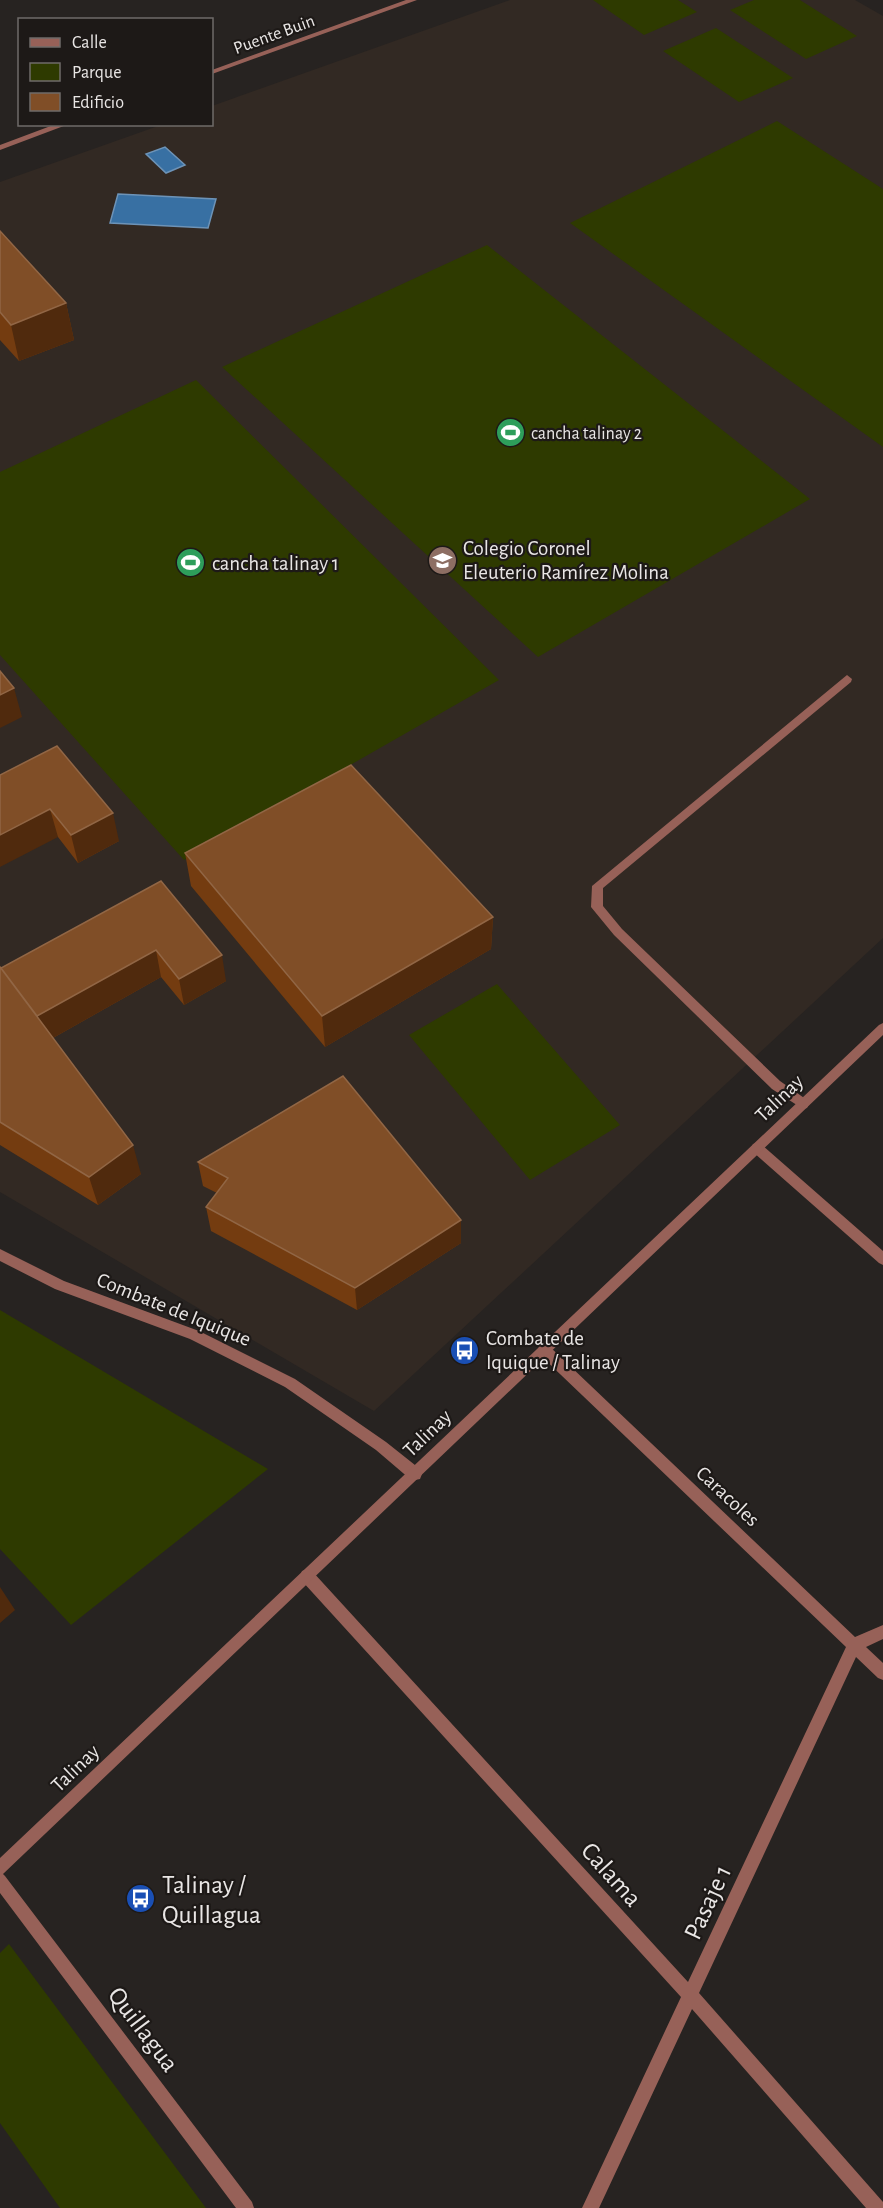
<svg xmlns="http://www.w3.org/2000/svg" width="883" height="2208" viewBox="0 0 883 2208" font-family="'Alegreya Sans',sans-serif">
<rect width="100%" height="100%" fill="#272321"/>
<path fill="#322923" d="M510 0H855L883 16V938L374 1411 0 1192V182L161 125 212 124V106Z"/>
<path fill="#2e3a00" d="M593 0H678L697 12 644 35Z
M754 0H800L857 36 806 59 730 10Z
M716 28 793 78 739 102 663 51Z
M777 121 883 189V447L570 223Z
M487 245 810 499 538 657 222 367Z
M196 380 499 680 184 860 0 655V472Z
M497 984 620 1125 530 1180 409 1035Z
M0 1310 268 1469 71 1625 0 1549Z
M9 1944 206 2208H60L0 2123V1953Z"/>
<path fill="#3870a3" stroke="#6d93b7" stroke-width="1.5" d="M165 147 185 165 166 173 146 154Z
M118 194 216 199 208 228 110 223Z"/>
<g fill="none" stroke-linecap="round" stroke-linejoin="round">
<path fill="#976158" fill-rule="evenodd" d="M847 675 852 679 851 682 603 888V906L622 929 780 1081 807 1100 809 1104 807 1108 803 1109 772 1089 614 935 591 907 592 886Z"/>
<path fill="#976158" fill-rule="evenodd" d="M406 0H417L212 74V70Z
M56 124H69L0 150V145Z
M757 1143 761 1144 883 1251V1265L879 1263 753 1152 751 1148 753 1144Z
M0 1249 64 1281 199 1331 295 1379 386 1442 420 1469 422 1474 420 1479 415 1480 410 1479 376 1450 285 1387 190 1339 55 1289 0 1261Z
M544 1344 549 1346 855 1637 883 1625V1639L866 1647 883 1663V1680L878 1678 856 1657 699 1993 883 2202V2208H866L692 2009 599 2208H582L681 1997 302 1581 300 1576 302 1571 307 1569 312 1571 688 1982 846 1647 539 1354 538 1350 539 1346Z"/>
<path fill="#976158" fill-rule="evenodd" d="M883 1023V1035L3 1874 5 1876 252 2202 254 2208H236L0 1893V1858L879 1025Z"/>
</g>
<path fill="#743c10" d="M0 231 66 303 74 340 19 361 0 340Z
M0 775 119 841 78 863 58 837Z
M185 853 493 917 491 949 325 1047 191 886Z
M161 881 226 981 184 1005 161 977 53 1038 141 1174 98 1205 0 1145V967L1 968Z
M198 1162 461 1220V1243L357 1310 211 1231 206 1207 217 1193 203 1186Z"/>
<path fill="#502a0d" d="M66 303 74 340 19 361 11 325Z
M14 688 22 717 0 728V695Z
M50 809 58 837 0 867V835Z
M113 813 119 841 78 863 71 835Z
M493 917 491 949 325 1047 322 1016Z
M156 950 161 977 44 1043 35 1017Z
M222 955 226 981 184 1005 179 979Z
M133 1145 141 1174 98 1205 89 1177Z
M461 1220V1243L357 1310 355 1288Z
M0 1587 15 1610 0 1623Z"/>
<path fill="#804e27" stroke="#916645" stroke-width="1.5" d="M0 231 66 303 11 325 0 312Z
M0 671 14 688 0 695Z
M57 746 113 813 71 835 50 809 0 835V775Z
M351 765 493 917 322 1016 185 853Z
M161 881 222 955 179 979 156 950 37 1016 1 968Z
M0 967 133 1145 89 1177 0 1122Z
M343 1076 461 1220 355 1288 206 1207 228 1178 198 1162Z"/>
<defs>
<symbol id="stadium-disc" viewBox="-11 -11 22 22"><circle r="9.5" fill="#2e9e5b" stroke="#1d1917"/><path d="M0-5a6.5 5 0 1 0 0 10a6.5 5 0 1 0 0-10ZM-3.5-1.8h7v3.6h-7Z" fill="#fff"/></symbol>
<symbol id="school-disc" viewBox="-11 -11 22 22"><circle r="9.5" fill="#8d6e63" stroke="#1d1917"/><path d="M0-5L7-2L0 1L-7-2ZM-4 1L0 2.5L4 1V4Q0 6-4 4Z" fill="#fff"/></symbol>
<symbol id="bus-disc" viewBox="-11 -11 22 22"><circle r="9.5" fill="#1a4fb4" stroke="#1d1917"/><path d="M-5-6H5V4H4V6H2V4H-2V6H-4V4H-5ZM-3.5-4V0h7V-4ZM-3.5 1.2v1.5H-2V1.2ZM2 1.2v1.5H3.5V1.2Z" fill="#fff"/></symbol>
</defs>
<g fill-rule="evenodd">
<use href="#stadium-disc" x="494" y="416" width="33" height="33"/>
<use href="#school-disc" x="426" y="544" width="33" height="33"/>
<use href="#stadium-disc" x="174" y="546" width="33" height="33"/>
<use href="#bus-disc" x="448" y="1334" width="33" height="33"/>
<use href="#bus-disc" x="124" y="1882" width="33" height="33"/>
</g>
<g text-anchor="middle" stroke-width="4.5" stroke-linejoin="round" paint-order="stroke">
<g font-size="18" fill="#e9e6e5" stroke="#1d1917">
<text transform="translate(274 34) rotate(-20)" y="6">Puente Buin</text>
</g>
<g font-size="18" fill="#e9e6e5" stroke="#1d1917" text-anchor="start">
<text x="531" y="439">cancha talinay 2</text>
</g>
<g font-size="21" fill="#e9e6e5" stroke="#1d1917" text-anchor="start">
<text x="463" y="555">Colegio Coronel<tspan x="463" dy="24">Eleuterio Ramírez Molina</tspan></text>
<text x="212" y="570">cancha talinay 1</text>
<text x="486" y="1345">Combate de<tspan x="486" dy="24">Iquique / Talinay</tspan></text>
</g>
<g font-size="21" fill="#e9e6e5" stroke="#1d1917">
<text transform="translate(779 1098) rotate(-44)" y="7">Talinay</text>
<text transform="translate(174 1309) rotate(22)" y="7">Combate de Iquique</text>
<text transform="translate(427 1433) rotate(-44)" y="7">Talinay</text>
<text transform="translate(728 1496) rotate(43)" y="7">Caracoles</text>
<text transform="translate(75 1768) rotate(-44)" y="7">Talinay</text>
</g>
<g font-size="26" fill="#e9e6e5" stroke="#1d1917">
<text transform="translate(612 1874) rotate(48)" y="9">Calama</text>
<text transform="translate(707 1902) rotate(-65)" y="9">Pasaje 1</text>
<text transform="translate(144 2029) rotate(53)" y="9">Quillagua</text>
</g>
<g font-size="26" fill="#e9e6e5" stroke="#1d1917" text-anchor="start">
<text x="162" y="1893">Talinay /<tspan x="162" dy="30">Quillagua</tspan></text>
</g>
</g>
<rect x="18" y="18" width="195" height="108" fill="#1d1917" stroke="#6f6b69" stroke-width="1.5"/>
<rect x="30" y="38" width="30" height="9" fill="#976158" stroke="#6f6b69" stroke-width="1.5"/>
<text x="72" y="48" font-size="18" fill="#e9e6e5">Calle</text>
<rect x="30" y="63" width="30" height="18" fill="#2e3a00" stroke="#6f6b69" stroke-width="1.5"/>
<text x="72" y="78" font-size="18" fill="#e9e6e5">Parque</text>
<rect x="30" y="93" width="30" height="18" fill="#804e27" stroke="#6f6b69" stroke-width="1.5"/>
<text x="72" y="108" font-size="18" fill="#e9e6e5">Edificio</text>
</svg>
